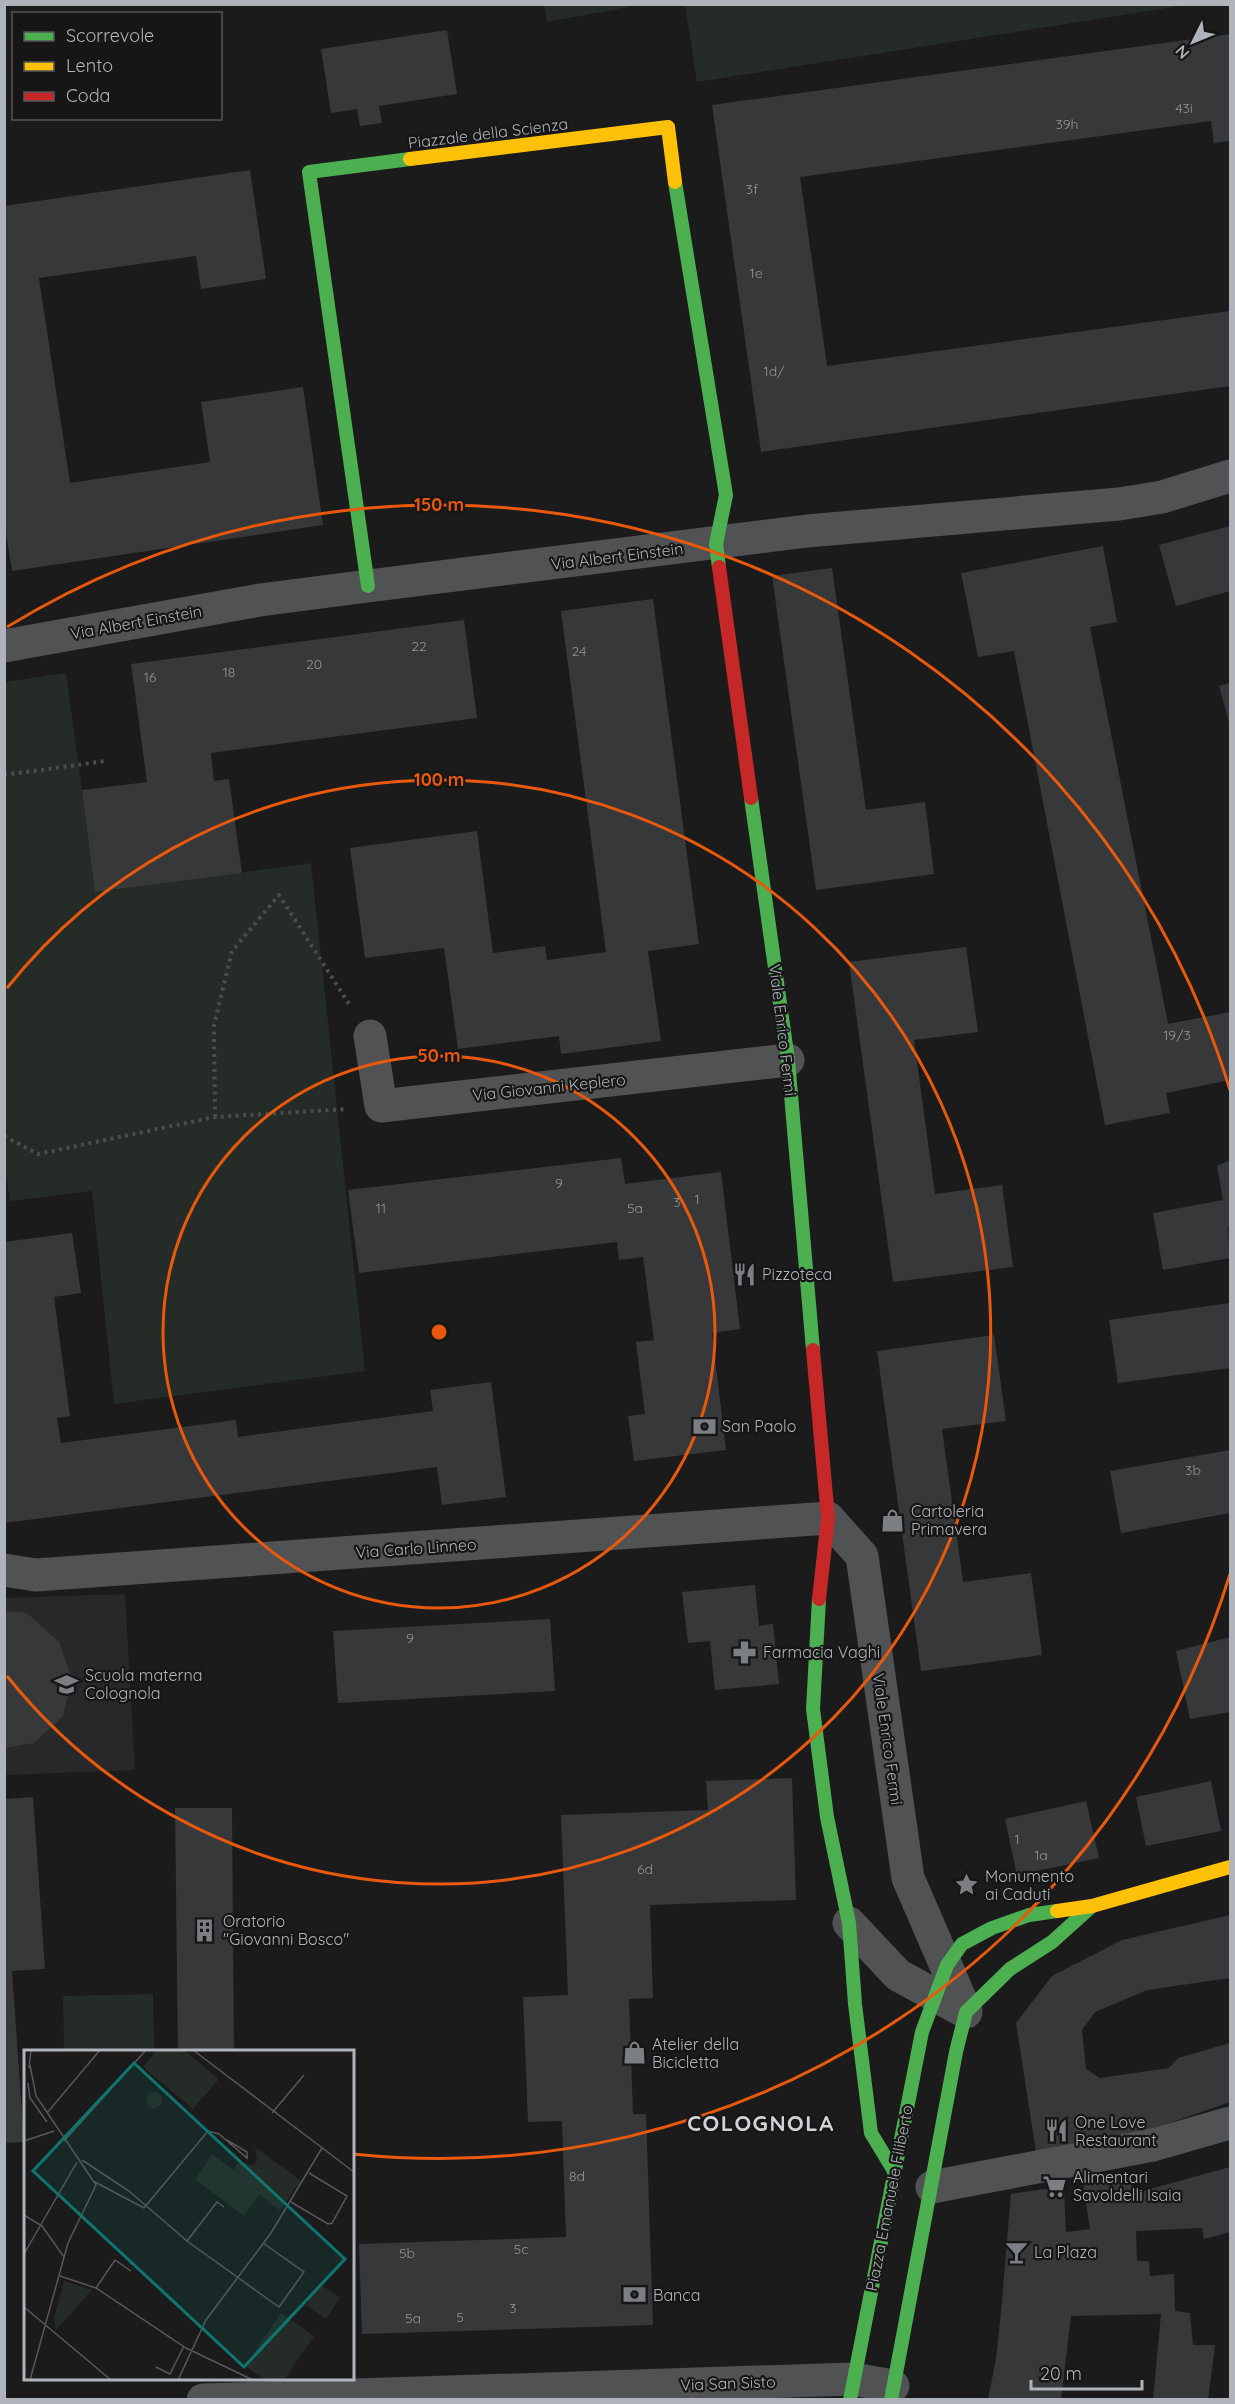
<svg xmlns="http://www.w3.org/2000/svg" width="1235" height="2404" viewBox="0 0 1235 2404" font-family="Quicksand,sans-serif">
<rect width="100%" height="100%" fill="#1b1b1c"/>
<path fill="#28282a" d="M125 1594 135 1770 5 1775 4 1598Z"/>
<path fill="#252b26" d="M685 4H1187V5L697 82Z
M629 5V7L547 22 544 5Z
M66 673 96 892 311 863 365 1371 114 1404 92 1191 10 1201 5 1167 4 682Z
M153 1994 154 2051H64L63 1996Z"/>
<path fill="#373839" d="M447 30 457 94 379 106 382 123 360 126 357 109 331 113 321 49Z
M1230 34V141L1214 143 1211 121 800 177 827 366 1230 311V386L761 452 712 105Z
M250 170 266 279 201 289 196 256 39 278 70 483 210 462 201 402 303 387 323 525 12 571 4 521V206Z
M1230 526V591L1176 606 1159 545Z
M1103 546 1117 622 1090 627 1168 1024 1230 1012V1080L1166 1093 1170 1113 1105 1125 1014 651 978 657 961 573Z
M832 568 866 810 925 802 934 874 816 890 772 576Z
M653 599 699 944 648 951 661 1041 561 1054 559 1036 458 1049 444 948 365 958 350 848 477 831 493 953 545 946 547 960 606 952 561 611Z
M464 620 477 718 211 753 214 781 229 779 242 873 95 892 82 790 147 782 131 664Z
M1230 683V726L1219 686Z
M966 947 978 1032 914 1040 935 1194 1002 1185 1013 1267 893 1282 849 962Z
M621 1158 625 1184 721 1172 740 1329 712 1333 726 1450 634 1461 628 1416 645 1414 636 1342 654 1340 643 1257 619 1260 617 1242 359 1273 348 1190Z
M1230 1160V1227H1228L1230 1258 1163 1270 1153 1213 1223 1200 1217 1166Z
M72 1233 81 1293 54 1297 70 1416 57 1418 61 1443 236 1420 238 1437 433 1411 430 1390 491 1382 506 1497 442 1505 437 1467 4 1523V1242Z
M1230 1303V1368L1118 1383 1109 1320Z
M994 1335 1006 1421 942 1429 963 1582 1031 1573 1042 1655 921 1671 877 1351Z
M1230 1450V1513L1121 1533 1110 1471Z
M755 1585 759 1626 773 1624 779 1684 715 1690 710 1641 688 1643 682 1592Z
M4 1611 27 1613 59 1642 72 1678 63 1716 34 1743 4 1748Z
M550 1619 555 1691 338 1703 333 1631Z
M1230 1637V1712L1190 1719 1176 1651Z
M792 1778 796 1900 650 1905 653 1998 629 1999 633 2114H646L653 2325 362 2334 359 2244 566 2237 562 2121 528 2122 523 1997 568 1995 561 1815 708 1810 706 1781Z
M1211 1781 1221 1831 1146 1846 1136 1797Z
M33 1797 45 1969 12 1971 24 2142 4 2143V1799Z
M1086 1801 1099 1858 1017 1875 1005 1819Z
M175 1808H232L234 2052H178Z
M1230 1915V1978L1147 1990 1095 2012 1082 2030 1086 2069 1100 2078 1169 2068 1178 2058 1230 2043V2102L1129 2137 1036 2152 1016 2023 1052 1976 1122 1940Z
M1230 2167V2232L1204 2239 1202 2228 1136 2231 1137 2261H1149L1150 2276 1174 2274 1175 2311 1190 2313 1193 2345H1215L1208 2400H1153L1161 2314 1071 2316 1061 2400H988L996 2359 1001 2312 1011 2194 1064 2186 1066 2232 1090 2229 1083 2183 1130 2175 1132 2194Z"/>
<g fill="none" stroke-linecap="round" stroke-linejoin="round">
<path stroke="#4c4d4f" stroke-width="4" stroke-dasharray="3 4.5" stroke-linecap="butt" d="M4 775 106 761
M215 1117 214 1025 232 951 279 895 351 1007
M4 1136 38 1154 215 1117 347 1109"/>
<path stroke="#515254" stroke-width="33" d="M4 646 260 600 368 586 807 531 1119 504 1162 497 1230 476
M370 1036 381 1106 788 1060
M4 1570 36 1575 828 1518 862 1556 908 1878 966 2012
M849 1923 898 1975 960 2009
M932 2187 1153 2145 1230 2123
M203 2400 853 2379 893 2386"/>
<path stroke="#4caf50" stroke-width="14" d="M675 182 726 495 716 544 719 567
M368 586 309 172 410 159
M751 798 788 1060 813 1350
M819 1599 813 1709 827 1817 849 1923 855 2004 871 2133 894 2171
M850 2400 922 2032 947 1965 962 1944 992 1928 1029 1915 1057 1911
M891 2400 956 2052 966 2012 1010 1969 1052 1942 1092 1906"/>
<path stroke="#ffc107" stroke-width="14" d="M410 159 668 127 675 182
M1057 1911 1092 1906 1230 1867"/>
<path stroke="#c62828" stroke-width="14" d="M719 567 751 798
M813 1350 828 1518 819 1599"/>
</g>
<g fill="none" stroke="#e8590c" stroke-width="3">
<circle cx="439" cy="1332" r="276"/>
<path d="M7 988A552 552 0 1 1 7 1676"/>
<path d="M1230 1574A827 827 0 0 1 353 2154M7 627A827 827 0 0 1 1230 1090"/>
</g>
<defs>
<symbol id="restaurant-bare" viewBox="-9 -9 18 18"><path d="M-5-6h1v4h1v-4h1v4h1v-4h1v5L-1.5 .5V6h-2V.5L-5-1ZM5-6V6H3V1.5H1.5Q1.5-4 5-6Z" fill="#7b7e83" stroke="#161617" stroke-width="2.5" paint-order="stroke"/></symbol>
<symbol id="bank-bare" viewBox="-9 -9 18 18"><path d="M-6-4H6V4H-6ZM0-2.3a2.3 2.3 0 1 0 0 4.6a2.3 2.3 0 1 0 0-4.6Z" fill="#7b7e83" stroke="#161617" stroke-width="2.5" paint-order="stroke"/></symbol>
<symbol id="shop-bare" viewBox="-9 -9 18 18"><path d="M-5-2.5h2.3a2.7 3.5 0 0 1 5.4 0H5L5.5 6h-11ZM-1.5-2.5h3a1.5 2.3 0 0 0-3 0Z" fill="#7b7e83" stroke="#161617" stroke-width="2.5" paint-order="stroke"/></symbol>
<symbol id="pharmacy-bare" viewBox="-9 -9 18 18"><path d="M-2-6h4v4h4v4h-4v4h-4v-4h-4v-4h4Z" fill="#7b7e83" stroke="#161617" stroke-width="2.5" paint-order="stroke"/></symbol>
<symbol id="school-bare" viewBox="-9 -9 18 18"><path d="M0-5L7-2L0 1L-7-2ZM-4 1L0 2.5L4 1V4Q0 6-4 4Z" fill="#7b7e83" stroke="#161617" stroke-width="2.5" paint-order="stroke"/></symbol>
<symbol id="sight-bare" viewBox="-9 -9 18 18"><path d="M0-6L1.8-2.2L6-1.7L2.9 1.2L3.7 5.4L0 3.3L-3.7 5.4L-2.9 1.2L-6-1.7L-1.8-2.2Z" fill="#7b7e83" stroke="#161617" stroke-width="2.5" paint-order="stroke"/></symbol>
<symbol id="building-bare" viewBox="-9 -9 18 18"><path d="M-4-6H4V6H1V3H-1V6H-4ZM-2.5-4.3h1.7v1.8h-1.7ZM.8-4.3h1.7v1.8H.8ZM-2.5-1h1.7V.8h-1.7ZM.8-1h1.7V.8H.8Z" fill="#7b7e83" stroke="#161617" stroke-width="2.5" paint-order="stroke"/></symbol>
<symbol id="supermarket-bare" viewBox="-9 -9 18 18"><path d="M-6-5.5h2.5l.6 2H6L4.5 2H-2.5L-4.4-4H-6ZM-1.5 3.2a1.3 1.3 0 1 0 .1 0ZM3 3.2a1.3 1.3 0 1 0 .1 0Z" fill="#7b7e83" stroke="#161617" stroke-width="2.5" paint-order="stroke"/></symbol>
<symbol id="bar-bare" viewBox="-9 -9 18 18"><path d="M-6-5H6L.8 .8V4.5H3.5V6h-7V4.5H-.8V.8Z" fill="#7b7e83" stroke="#161617" stroke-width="2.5" paint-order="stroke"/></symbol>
</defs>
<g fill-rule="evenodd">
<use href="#restaurant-bare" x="728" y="1258" width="33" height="33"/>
<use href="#bank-bare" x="688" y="1410" width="33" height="33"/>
<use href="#shop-bare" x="876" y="1504" width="33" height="33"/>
<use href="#pharmacy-bare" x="728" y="1636" width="33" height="33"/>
<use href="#school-bare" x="50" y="1668" width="33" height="33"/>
<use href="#sight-bare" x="950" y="1868" width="33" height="33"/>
<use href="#building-bare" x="188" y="1914" width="33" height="33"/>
<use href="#shop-bare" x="618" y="2036" width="33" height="33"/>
<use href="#restaurant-bare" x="1040" y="2114" width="33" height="33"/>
<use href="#supermarket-bare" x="1038" y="2170" width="33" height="33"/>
<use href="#bar-bare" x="1000" y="2236" width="33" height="33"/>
<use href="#bank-bare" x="618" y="2278" width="33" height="33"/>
</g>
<g text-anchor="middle" stroke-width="4.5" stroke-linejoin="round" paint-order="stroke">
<g font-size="14" fill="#91959a">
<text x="1184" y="113">43i</text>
<text x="1067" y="129">39h</text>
<text x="752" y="194">3f</text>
<text x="756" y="278">1e</text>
<text x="774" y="376">1d/</text>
<text x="419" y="651">22</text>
<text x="579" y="656">24</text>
<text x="314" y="669">20</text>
<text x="229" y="677">18</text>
<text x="150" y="682">16</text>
<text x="1177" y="1040">19/3</text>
<text x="559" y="1188">9</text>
<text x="697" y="1204">1</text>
<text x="677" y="1207">3</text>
<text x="381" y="1213">11</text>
<text x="635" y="1213">5a</text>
<text x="1193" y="1475">3b</text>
<text x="410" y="1643">9</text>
<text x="1017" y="1844">1</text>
<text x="1041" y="1860">1a</text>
<text x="645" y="1874">6d</text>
<text x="577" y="2181">8d</text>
<text x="521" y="2254">5c</text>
<text x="407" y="2258">5b</text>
<text x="513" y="2313">3</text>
<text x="460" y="2322">5</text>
<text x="413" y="2323">5a</text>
</g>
<g font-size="16" fill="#afb4ba" stroke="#161617">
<text transform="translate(488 133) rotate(-7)" y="6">Piazzale della Scienza</text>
<text transform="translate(617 556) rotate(-7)" y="6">Via Albert Einstein</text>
<text transform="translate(136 622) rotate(-10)" y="6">Via Albert Einstein</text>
<text transform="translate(783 1030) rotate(83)" y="6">Viale Enrico Fermi</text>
<text transform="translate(549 1087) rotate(-6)" y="6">Via Giovanni Keplero</text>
<text transform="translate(416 1548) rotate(-4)" y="6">Via Carlo Linneo</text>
<text transform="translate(888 1739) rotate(82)" y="6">Viale Enrico Fermi</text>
<text transform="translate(889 2198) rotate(-79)" y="6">Piazza Emanuele Filiberto</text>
<text transform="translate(728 2383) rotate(-2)" y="6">Via San Sisto</text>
</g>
<g font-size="16" fill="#afb4ba" stroke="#161617" text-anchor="start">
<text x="762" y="1280">Pizzoteca</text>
<text x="722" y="1432">San Paolo</text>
<text x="911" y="1517">Cartoleria<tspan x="911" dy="18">Primavera</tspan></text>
<text x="763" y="1658">Farmacia Vaghi</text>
<text x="85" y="1681">Scuola materna<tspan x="85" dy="18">Colognola</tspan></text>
<text x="985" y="1882">Monumento<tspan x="985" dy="18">ai Caduti</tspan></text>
<text x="223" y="1927">Oratorio<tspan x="223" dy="18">"Giovanni Bosco"</tspan></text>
<text x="652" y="2050">Atelier della<tspan x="652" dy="18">Bicicletta</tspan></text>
<text x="1075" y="2128">One Love<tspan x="1075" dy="18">Restaurant</tspan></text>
<text x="1073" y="2183">Alimentari<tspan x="1073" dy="18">Savoldelli Isaia</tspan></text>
<text x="1034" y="2258">La Plaza</text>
<text x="653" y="2301">Banca</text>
</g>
<g font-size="22" font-weight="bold" letter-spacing="1.5" fill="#cfd2d7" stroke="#161617">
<text x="761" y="2131">COLOGNOLA</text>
</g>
</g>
<g transform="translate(24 2050)">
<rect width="330" height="330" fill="#1b1b1c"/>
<path d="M133 0H160L195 29 169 59 119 17ZM122 50a8 8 0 1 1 16 0a8 8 0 1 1-16 0ZM231 97 277 131 256 160 235 145 220 166 171 129 188 104 209 120 215 112 229 115 233 110ZM40 231 68 240 32 280 30 269ZM296 234 316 248 302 269 282 255ZM257 263 290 286 260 330H241L221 316Z" fill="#252b26"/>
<path fill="none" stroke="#56585b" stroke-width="1.5" d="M169 0 330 122M5 18 7 0M4 33 6 48 23 72M23 63 76 0M248 63 280 25M0 91 30 81M40 91 122 0M58 110 105 141 163 191 255 257 280 222 239 193M69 131 120 158M267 152 304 174 308 173 323 146 285 123M120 158 184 81 195 84 223 108V102L203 90M0 165 18 176 40 207M163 191 193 152 200 157M0 204 53 112M36 226 72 238 162 298 229 330M72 238 91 210 107 221M0 257 87 330M132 317 146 324 160 296M6 330 44 193 72 135 12 46 6 15M154 330 182 270 247 183 298 98"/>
<path fill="#0f766e" fill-opacity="0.15" stroke="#0f766e" stroke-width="3" d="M110 13 321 209 220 317 9 121Z"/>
<rect width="330" height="330" fill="none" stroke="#afb4ba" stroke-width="3"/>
</g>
<circle cx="439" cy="1332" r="9" fill="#e8590c" stroke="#161617" stroke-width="3"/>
<g font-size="18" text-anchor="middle" font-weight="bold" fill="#e8590c" stroke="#161617" stroke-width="4.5" stroke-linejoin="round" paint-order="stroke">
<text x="439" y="511">150 m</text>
<text x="439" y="786">100 m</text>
<text x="439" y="1062">50 m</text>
</g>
<rect width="1235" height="2404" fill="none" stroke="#afb4ba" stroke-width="12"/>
<rect x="12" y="12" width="210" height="108" fill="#161617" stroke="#535558" stroke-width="1.5"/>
<rect x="24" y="32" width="30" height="9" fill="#4caf50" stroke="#535558" stroke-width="1.5"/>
<text x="66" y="42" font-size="18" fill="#afb4ba">Scorrevole</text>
<rect x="24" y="62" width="30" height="9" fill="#ffc107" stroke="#535558" stroke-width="1.5"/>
<text x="66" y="72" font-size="18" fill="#afb4ba">Lento</text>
<rect x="24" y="92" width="30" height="9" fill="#c62828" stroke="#535558" stroke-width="1.5"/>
<text x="66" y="102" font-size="18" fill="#afb4ba">Coda</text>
<g transform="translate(1193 42) rotate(227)" stroke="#161617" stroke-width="4.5" paint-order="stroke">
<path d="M0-4.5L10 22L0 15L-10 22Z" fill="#afb4ba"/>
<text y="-9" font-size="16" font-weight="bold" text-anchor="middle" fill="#afb4ba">N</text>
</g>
<path d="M1031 2380v9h111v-9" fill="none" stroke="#afb4ba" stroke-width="3"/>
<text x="1040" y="2380" font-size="18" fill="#afb4ba" stroke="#161617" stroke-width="4.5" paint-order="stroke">20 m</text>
</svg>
